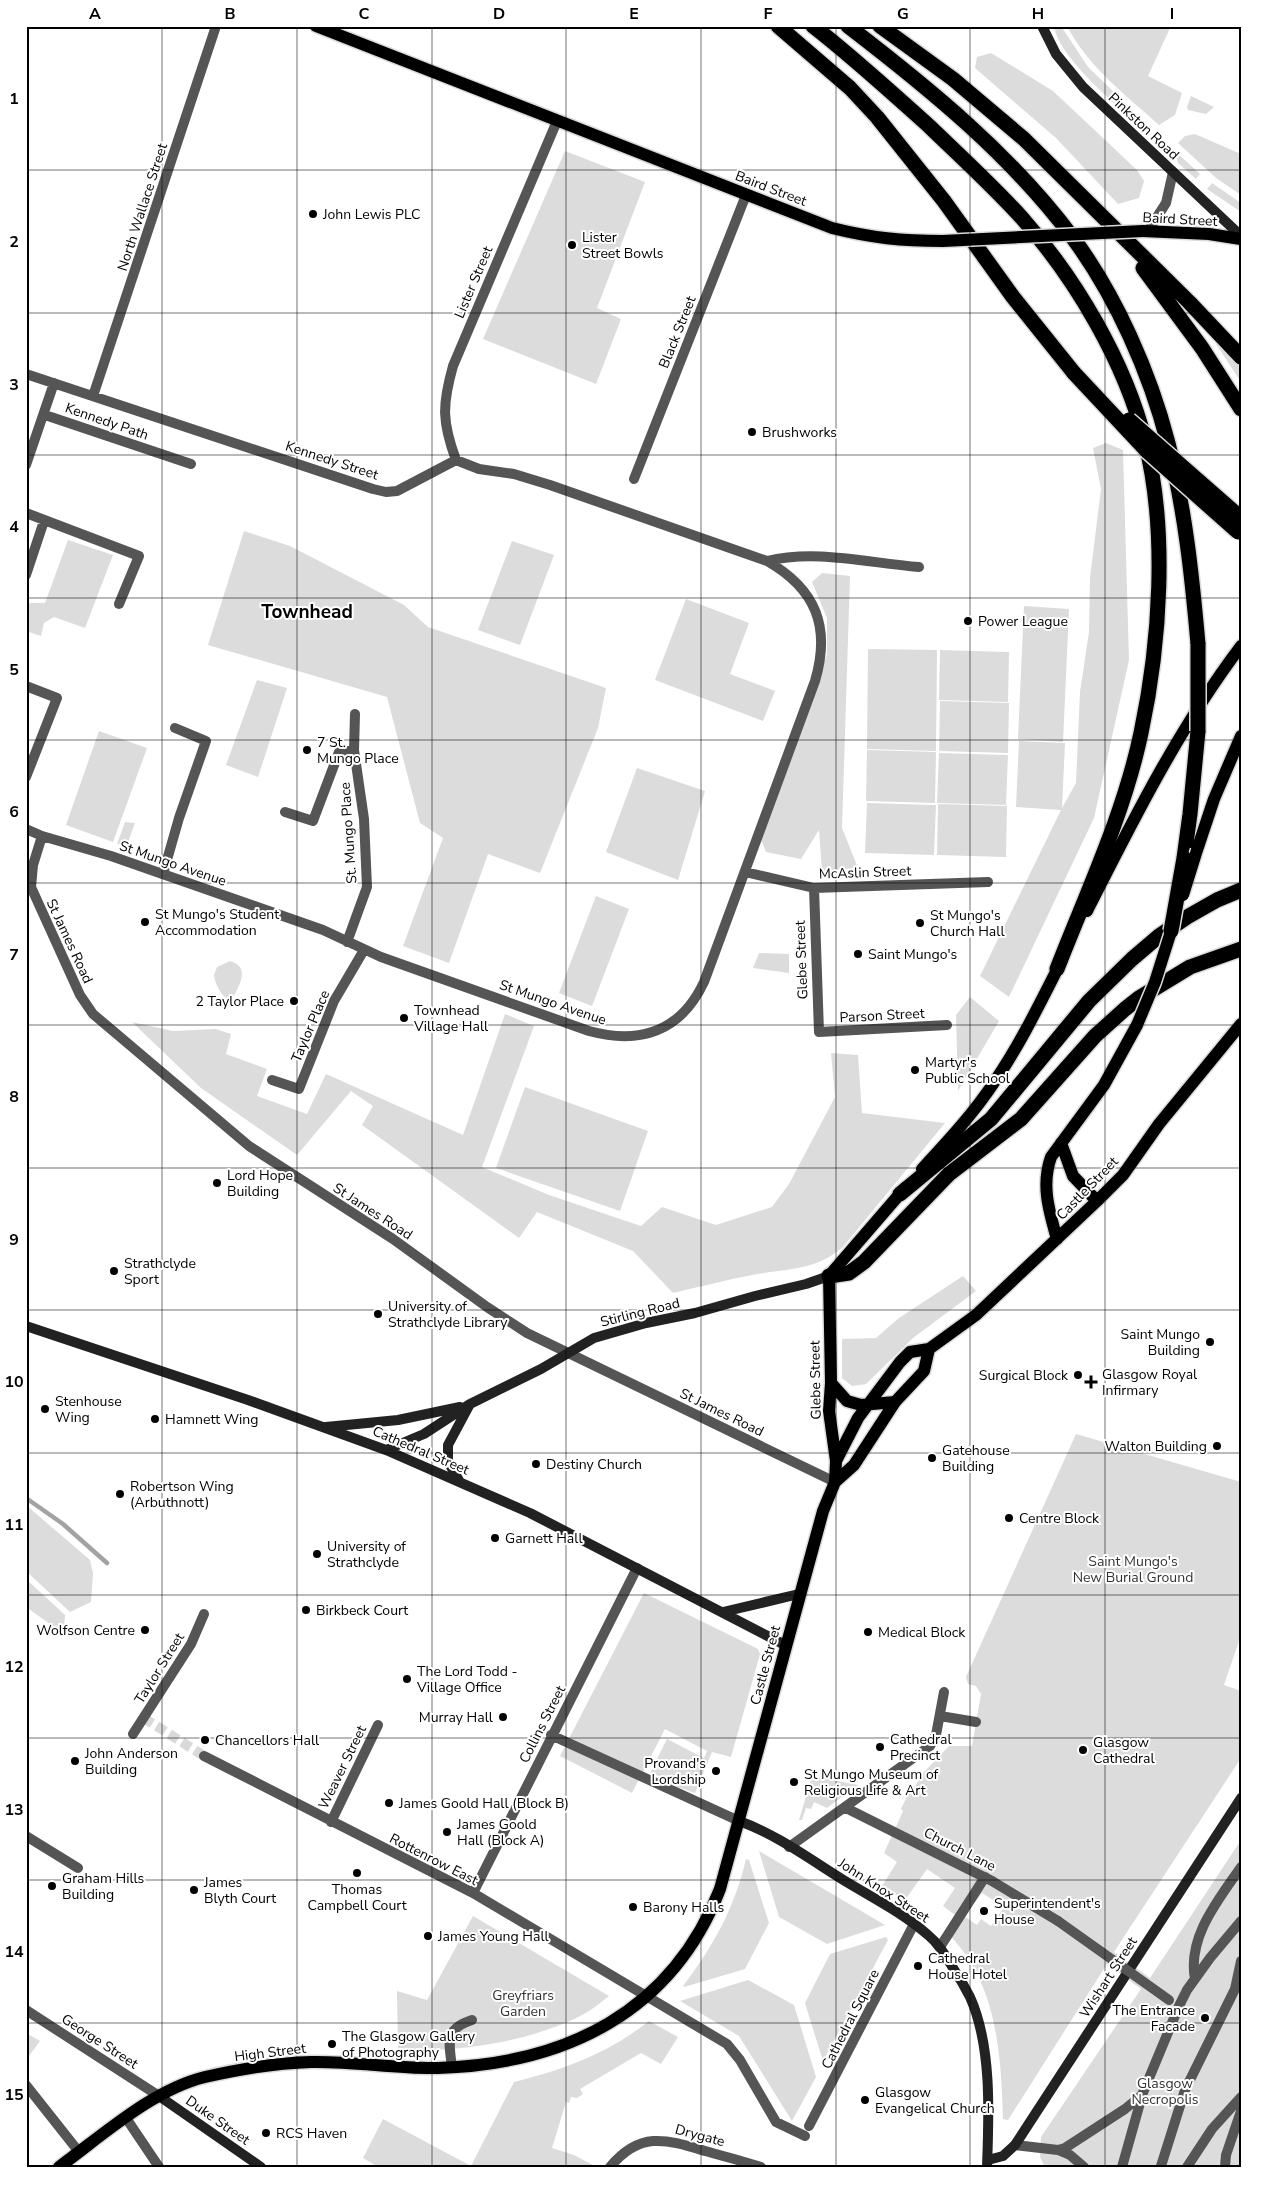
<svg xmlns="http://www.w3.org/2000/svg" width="1267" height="2193" viewBox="0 0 1267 2193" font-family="'Nunito Sans',sans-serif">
<rect width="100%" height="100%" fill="#fff"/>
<path fill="#dcdcdc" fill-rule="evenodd" d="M1054 26H1061L1088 67 1151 128H1145L1137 124C1114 103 1058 56 1054 26Z
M1067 26H1171L1148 76 1182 93 1175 115 1159 125C1126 95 1088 67 1067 26Z
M991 53 1053 91 1137 170 1144 181 1139 198 1118 204 1056 138 975 68 977 57Z
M1191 96 1214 107 1206 114 1188 110 1187 107Z
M1195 134 1241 154V195L1216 178 1178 143 1185 136Z
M1174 150 1200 174 1196 179 1178 163Z
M565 151 645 182 597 308 621 319 596 384 483 339Z
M1212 183 1241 203V212L1207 189Z
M1219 343 1241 365V382L1216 344Z
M1106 443 1123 450 1129 660 1094 818 1009 997 980 976 1061 810 1016 807 1019 741 1065 743 1062 808 1076 783 1080 692 1089 632 1090 578 1101 489 1093 448Z
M244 531 290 546 404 605 428 627 606 688 598 728 540 873 488 854 449 963 403 946 443 838 420 823 387 697 208 645Z
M68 540 113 555 85 628 54 617 44 623 41 636 26 631V603H45Z
M512 541 554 555 520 645 478 630Z
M822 573 850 576 842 828 858 868 822 871 819 830 801 859 766 852 759 834 827 654V618L812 582Z
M686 599 749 623 730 674 775 691 763 721 655 680Z
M1024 606 1069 609 1063 742 1018 739Z
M868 649 937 650 936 751 867 749Z
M940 650 1009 652 1008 702 939 700Z
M257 680 287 688 258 777 226 765Z
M940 701 1009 703 1008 753 939 751Z
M99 731 147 748 113 842 66 825Z
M867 750 936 752 935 803 866 801Z
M939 753 1008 755 1006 805 937 803Z
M637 768 705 791 678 880 606 852Z
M867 803 936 805 934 855 865 853Z
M938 804 1007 806 1006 857 937 855Z
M125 822 135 823 127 845 117 844Z
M596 896 629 909 592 1006 559 993Z
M759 953 789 954V973L753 968Z
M230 961C252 967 238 988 231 1001 222 997 215 985 214 975L217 967Z
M970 997 999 1021 958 1091 956 1015Z
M505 1014 534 1026 482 1167 549 1195 641 1226 662 1207 716 1225 772 1207 789 1184 835 1097 831 1053 858 1055 862 1113 945 1123 842 1248C812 1272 787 1268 752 1275 726 1280 699 1287 673 1293L633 1251 537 1212 519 1238 362 1125 373 1106 351 1091 297 1155 201 1088 132 1022 173 1031 216 1029 231 1034 226 1054 267 1069 257 1096 307 1114 326 1074 463 1135Z
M525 1087 648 1131 620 1211 496 1168Z
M963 1276 976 1291 913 1338 866 1384 852 1386 842 1378V1339L876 1338 899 1318Z
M1076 1434 1241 1482V1635L1224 1685 1241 1691V1758L1114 1952 1150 1978 1241 1840V2167H1045L1040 2157 1041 2137 1141 1989 1107 1964 1008 2120 1003 2119C1001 2053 997 1979 945 1931L955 1915 943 1906 955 1888 927 1869 905 1900 882 1886 897 1862 884 1853 903 1811 901 1809 912 1786H915L924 1772 949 1746H972L981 1694 976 1686 968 1684 966 1677ZM982 1893 1004 1907 991 1926 981 1919 977 1925 964 1916Z
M26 1505 90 1560 93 1573 91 1602 70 1612 26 1571Z
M26 1579 65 1615 64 1631 57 1629 26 1607Z
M644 1593 758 1649 760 1654 731 1757 712 1752 695 1793 675 1786 674 1781 650 1773 667 1739 704 1758 707 1751 665 1729 632 1793 560 1756Z
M812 1776 858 1785 827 1808 814 1802 811 1809 806 1808 802 1820H799Z
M759 1851 885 1925 827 1944 779 1917Z
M746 1859 749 1860 769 1923 745 1969 684 1987 683 1986C713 1947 735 1907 746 1859Z
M473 1916 609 1996C601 2002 593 2009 584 2014 529 2043 460 2051 398 2051L397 1991 427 2000Z
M886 1937 888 1940 823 2061 805 2003 830 1954Z
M748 1980 794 2005 816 2077 792 2121 739 2036 680 2001Z
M649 2021 678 2037 661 2064 641 2053 580 2089 583 2094 577 2098 571 2097 569 2103 566 2102 552 2148 574 2155 593 2165V2167H378L363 2158 383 2119 471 2166 514 2082C563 2070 609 2053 649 2021Z
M26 2033 40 2041 26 2060Z"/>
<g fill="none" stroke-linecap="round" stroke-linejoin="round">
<path stroke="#a3a3a3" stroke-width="4.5" d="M26 1498 63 1524 107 1563"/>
<path stroke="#d9d9d9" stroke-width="10" stroke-dasharray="10 5" stroke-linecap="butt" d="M144 1718 204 1756"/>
<defs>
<path id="primary" d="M316 26 832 228C872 238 902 241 943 241
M1143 231 1209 234 1241 239
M1197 850 1214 799 1241 736
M1087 911C1133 820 1179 728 1241 646
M1061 1143 1073 1176 1097 1201
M922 1169C948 1141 974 1113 995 1081 1021 1043 1041 1001 1062 960
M1057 1239C1049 1211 1041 1185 1051 1157L1104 1085 1137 1025
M831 1383 847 1401 861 1405 895 1402
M836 1461 858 1418 900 1362 910 1352 929 1349 976 1315 1097 1201 1123 1175 1159 1124 1241 1024
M835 1482 836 1461 829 1411 831 1383 829 1276 905 1188
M59 2167C103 2135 152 2090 205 2077 240 2069 276 2063 311 2062 354 2061 396 2069 438 2068 566 2064 672 2012 720 1889L823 1511 835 1482 854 1465 895 1402 924 1371 929 1349"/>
<path id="highway" d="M778 26 850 88 877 117 944 201 1013 297 1074 373
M813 26C853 57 891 92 929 126 960 156 993 186 1022 218 1076 279 1125 362 1145 441 1168 530 1160 644 1141 733 1124 814 1087 892 1057 969
M848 26C930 89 1011 155 1073 238 1116 296 1150 373 1168 443 1185 509 1192 576 1198 644
M880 26 953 79 1024 139 1189 302 1241 357
M1143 268 1202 348 1241 409
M1184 858 1190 814 1198 731
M900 1194 991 1119 1089 1001 1132 959 1159 936 1187 917 1217 900 1241 890
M829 1276 849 1273 864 1262 949 1174 1021 1119 1095 1036 1125 1009 1139 998 1190 967 1241 949"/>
</defs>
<use href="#primary" stroke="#dbdbdb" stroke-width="15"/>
<use href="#highway" stroke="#dbdbdb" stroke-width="18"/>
<path stroke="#555" stroke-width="10" d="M1148 231 1166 203 1173 172
M26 374 373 489 386 492 397 491 456 460 479 469 514 474 550 485 767 561C816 589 831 627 815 681L704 982C681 1031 641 1045 589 1031L381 957 323 930 111 856 42 836 26 829
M93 396 216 26
M45 415 191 464
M456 460C442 422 442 405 453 366L557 121
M26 465 54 383
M634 479 746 195
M26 513 139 556 119 604
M767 561C816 549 868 563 919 567
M26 575 44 521
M26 686 57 698 26 777
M285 812 313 821 339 752 354 750
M42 836 33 865 31 887 80 995 93 1014 249 1146 393 1239 487 1307 527 1333 835 1482
M745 872 814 888 988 882
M163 874 179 818 206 741 175 728
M814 888 819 1032 947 1025
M347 942 367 887 364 819 354 750 355 714
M272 1080 299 1089 334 1001 364 950
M940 1716 976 1722
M133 1734 191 1644 204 1614
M551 1735 739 1821
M204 1756 473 1893 727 2044 740 2060 776 2122 805 2136
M846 1808 992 1881 1058 1921
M331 1822 378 1725
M26 1836 78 1868
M789 1847 930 1746 936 1735 944 1692
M473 1893 637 1568
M940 1947 985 1877
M1195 1979C1187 1937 1219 1899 1241 1867
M26 2010 159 2096
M452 2067C449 2042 444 2029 472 2020
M26 2085 79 2152
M126 2118 159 2167
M809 2126 914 1924
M1015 2145 1058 2150 1065 2148 1125 2109 1142 2095 1179 2006 1187 1990 1210 1958 1241 1921
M1058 2150 1070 2155 1084 2167
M1161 2166 1185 2090 1235 1989 1241 1961
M610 2167C640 2131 665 2139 705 2151 723 2156 742 2161 761 2167
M1122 2167 1142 2096
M1187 2167 1212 2129 1241 2097
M1225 2167 1226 2155 1241 2111"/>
<path stroke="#222" stroke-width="10" d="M1042 26 1056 54 1083 87 1241 236
M26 1326 248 1400 386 1450 530 1513 785 1645
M326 1427 398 1420 460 1407
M386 1450 424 1434 470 1404 541 1369 594 1338 646 1323 695 1313 755 1296 806 1284 829 1276
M460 1482 448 1462V1445L470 1404
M723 1612 799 1594
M739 1821C776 1834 811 1860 845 1881 873 1898 903 1913 928 1935 939 1944 945 1955 953 1968 959 1977 965 1987 970 1997 992 2046 989 2114 987 2167
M159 2096 261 2167
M988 2160 1003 2156 1015 2145 1241 1798"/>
<use href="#primary" stroke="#000" stroke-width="12"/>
<use href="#highway" stroke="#000" stroke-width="15"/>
<defs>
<path id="primary-bridge" d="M943 241 1143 231
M1183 895 1197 850
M1137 1025 1155 982 1174 922"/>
<path id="highway-bridge" d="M1074 373 1148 452 1238 532
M1129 420 1241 518
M1198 731V644
M1171 931 1184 858"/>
</defs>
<use href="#primary-bridge" stroke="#dbdbdb" stroke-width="15" stroke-linecap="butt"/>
<use href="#highway-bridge" stroke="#dbdbdb" stroke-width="18" stroke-linecap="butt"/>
<path stroke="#555" stroke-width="10" d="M1058 1921 1169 2000"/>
<use href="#primary-bridge" stroke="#000" stroke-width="12"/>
<use href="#highway-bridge" stroke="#000" stroke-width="15"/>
</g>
<path fill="none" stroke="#000" stroke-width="1" stroke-opacity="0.55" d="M162 26V2167M297 26V2167M432 26V2167M566 26V2167M701 26V2167M836 26V2167M970 26V2167M1105 26V2167M26 170H1241M26 313H1241M26 455H1241M26 598H1241M26 740H1241M26 883H1241M26 1025H1241M26 1168H1241M26 1310H1241M26 1453H1241M26 1595H1241M26 1738H1241M26 1880H1241M26 2023H1241"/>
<g fill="#000" stroke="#fff" stroke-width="2">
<circle cx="313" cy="214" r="5"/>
<circle cx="572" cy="245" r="5"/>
<circle cx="752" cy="432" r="5"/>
<circle cx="968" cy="621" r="5"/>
<circle cx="307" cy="750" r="5"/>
<circle cx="145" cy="922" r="5"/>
<circle cx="920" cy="923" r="5"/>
<circle cx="858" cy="954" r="5"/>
<circle cx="294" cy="1001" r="5"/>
<circle cx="404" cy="1018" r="5"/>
<circle cx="915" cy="1070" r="5"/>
<circle cx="217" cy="1183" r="5"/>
<circle cx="114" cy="1271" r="5"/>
<circle cx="378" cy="1314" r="5"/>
<circle cx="1210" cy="1342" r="5"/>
<circle cx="1078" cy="1375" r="5"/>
<path d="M1088.5 1374.5h5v5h5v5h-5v5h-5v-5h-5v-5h5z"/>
<circle cx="45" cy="1409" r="5"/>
<circle cx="155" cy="1419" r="5"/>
<circle cx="1217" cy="1446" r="5"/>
<circle cx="932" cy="1458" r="5"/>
<circle cx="536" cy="1464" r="5"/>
<circle cx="120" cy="1494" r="5"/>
<circle cx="1009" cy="1518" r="5"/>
<circle cx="495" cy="1538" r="5"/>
<circle cx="317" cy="1554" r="5"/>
<circle cx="306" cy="1610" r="5"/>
<circle cx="145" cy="1630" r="5"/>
<circle cx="868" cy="1632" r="5"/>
<circle cx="407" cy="1679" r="5"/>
<circle cx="503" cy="1717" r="5"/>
<circle cx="205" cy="1740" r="5"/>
<circle cx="880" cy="1747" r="5"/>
<circle cx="1083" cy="1750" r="5"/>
<circle cx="75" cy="1761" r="5"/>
<circle cx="716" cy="1771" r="5"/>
<circle cx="794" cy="1782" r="5"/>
<circle cx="389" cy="1803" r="5"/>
<circle cx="447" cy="1832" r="5"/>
<circle cx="357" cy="1873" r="5"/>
<circle cx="52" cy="1886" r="5"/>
<circle cx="194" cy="1890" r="5"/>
<circle cx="633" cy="1907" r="5"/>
<circle cx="984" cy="1911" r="5"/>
<circle cx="428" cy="1936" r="5"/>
<circle cx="918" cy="1966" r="5"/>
<circle cx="1205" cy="2018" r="5"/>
<circle cx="332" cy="2044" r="5"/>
<circle cx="865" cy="2100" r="5"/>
<circle cx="266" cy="2133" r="5"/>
</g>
<g text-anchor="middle" stroke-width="4" stroke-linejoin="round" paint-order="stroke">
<g font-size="14" fill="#000" stroke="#fff">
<text transform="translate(1144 126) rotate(43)" y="5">Pinkston Road</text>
<text transform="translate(771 188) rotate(21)" y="5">Baird Street</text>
<text transform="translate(142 207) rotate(-72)" y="5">North Wallace Street</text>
<text transform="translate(1180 219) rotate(3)" y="5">Baird Street</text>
<text transform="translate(473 282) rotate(-67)" y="5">Lister Street</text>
<text transform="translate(677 332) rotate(-68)" y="5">Black Street</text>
<text transform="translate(107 421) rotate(19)" y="5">Kennedy Path</text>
<text transform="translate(332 460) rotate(18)" y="5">Kennedy Street</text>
<text transform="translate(348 833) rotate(-94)" y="5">St. Mungo Place</text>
<text transform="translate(173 863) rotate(19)" y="5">St Mungo Avenue</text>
<text transform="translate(865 872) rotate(-2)" y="5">McAslin Street</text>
<text transform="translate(70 941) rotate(65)" y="5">St James Road</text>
<text transform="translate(801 960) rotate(-92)" y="5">Glebe Street</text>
<text transform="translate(553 1002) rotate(19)" y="5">St Mungo Avenue</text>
<text transform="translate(882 1015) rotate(-3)" y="5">Parson Street</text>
<text transform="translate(310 1026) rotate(-67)" y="5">Taylor Place</text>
<text transform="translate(1087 1188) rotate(-46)" y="5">Castle Street</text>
<text transform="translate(373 1211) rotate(33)" y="5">St James Road</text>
<text transform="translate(640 1312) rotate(-14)" y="5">Stirling Road</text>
<text transform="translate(815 1380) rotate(-91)" y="5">Glebe Street</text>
<text transform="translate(722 1412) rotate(26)" y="5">St James Road</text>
<text transform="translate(421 1450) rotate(23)" y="5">Cathedral Street</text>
<text transform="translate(765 1665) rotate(-75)" y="5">Castle Street</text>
<text transform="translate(159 1668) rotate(-58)" y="5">Taylor Street</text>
<text transform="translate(542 1724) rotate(-63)" y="5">Collins Street</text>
<text transform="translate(342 1767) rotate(-64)" y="5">Weaver Street</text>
<text transform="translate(960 1849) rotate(27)" y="5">Church Lane</text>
<text transform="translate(434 1859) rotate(27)" y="5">Rottenrow East</text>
<text transform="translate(884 1890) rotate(33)" y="5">John Knox Street</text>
<text transform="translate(1108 1977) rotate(-57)" y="5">Wishart Street</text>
<text transform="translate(850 2019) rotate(-63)" y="5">Cathedral Square</text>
<text transform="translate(100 2041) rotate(33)" y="5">George Street</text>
<text transform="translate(270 2052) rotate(-7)" y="5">High Street</text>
<text transform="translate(218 2120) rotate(35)" y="5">Duke Street</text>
<text transform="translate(700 2135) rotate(15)" y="5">Drygate</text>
</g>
<g font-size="14" fill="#000" stroke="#fff" text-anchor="start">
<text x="323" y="219">John Lewis PLC</text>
<text x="582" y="242">Lister<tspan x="582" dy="16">Street Bowls</tspan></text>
<text x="762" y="437">Brushworks</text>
<text x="978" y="626">Power League</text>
<text x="317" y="747">7 St.<tspan x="317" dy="16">Mungo Place</tspan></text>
<text x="155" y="919">St Mungo's Student<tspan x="155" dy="16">Accommodation</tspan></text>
<text x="930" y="920">St Mungo's<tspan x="930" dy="16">Church Hall</tspan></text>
<text x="868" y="959">Saint Mungo's</text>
<text x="284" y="1006" text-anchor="end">2 Taylor Place</text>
<text x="414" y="1015">Townhead<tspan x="414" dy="16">Village Hall</tspan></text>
<text x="925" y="1067">Martyr's<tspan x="925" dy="16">Public School</tspan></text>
<text x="227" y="1180">Lord Hope<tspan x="227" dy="16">Building</tspan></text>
<text x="124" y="1268">Strathclyde<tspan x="124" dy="16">Sport</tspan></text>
<text x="388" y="1311">University of<tspan x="388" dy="16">Strathclyde Library</tspan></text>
<text x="1200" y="1339" text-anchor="end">Saint Mungo<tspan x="1200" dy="16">Building</tspan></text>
<text x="1102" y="1379">Glasgow Royal<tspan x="1102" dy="16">Infirmary</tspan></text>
<text x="1068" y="1380" text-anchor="end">Surgical Block</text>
<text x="55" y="1406">Stenhouse<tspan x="55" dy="16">Wing</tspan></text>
<text x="165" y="1424">Hamnett Wing</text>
<text x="1207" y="1451" text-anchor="end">Walton Building</text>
<text x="942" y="1455">Gatehouse<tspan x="942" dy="16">Building</tspan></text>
<text x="546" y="1469">Destiny Church</text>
<text x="130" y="1491">Robertson Wing<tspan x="130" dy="16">(Arbuthnott)</tspan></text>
<text x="1019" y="1523">Centre Block</text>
<text x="505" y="1543">Garnett Hall</text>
<text x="327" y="1551">University of<tspan x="327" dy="16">Strathclyde</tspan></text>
<text x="316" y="1615">Birkbeck Court</text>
<text x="135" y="1635" text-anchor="end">Wolfson Centre</text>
<text x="878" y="1637">Medical Block</text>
<text x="417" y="1676">The Lord Todd -<tspan x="417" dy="16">Village Office</tspan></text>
<text x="493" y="1722" text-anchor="end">Murray Hall</text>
<text x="890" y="1744">Cathedral<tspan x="890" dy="16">Precinct</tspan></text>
<text x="215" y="1745">Chancellors Hall</text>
<text x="1093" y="1747">Glasgow<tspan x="1093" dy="16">Cathedral</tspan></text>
<text x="85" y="1758">John Anderson<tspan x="85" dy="16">Building</tspan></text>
<text x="706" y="1768" text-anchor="end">Provand's<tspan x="706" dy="16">Lordship</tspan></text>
<text x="804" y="1779">St Mungo Museum of<tspan x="804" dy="16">Religious Life &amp; Art</tspan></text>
<text x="399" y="1808">James Goold Hall (Block B)</text>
<text x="457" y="1829">James Goold<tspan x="457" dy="16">Hall (Block A)</tspan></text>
<text x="62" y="1883">Graham Hills<tspan x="62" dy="16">Building</tspan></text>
<text x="204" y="1887">James<tspan x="204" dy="16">Blyth Court</tspan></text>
<text x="357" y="1894" text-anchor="middle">Thomas<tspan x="357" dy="16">Campbell Court</tspan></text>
<text x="994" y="1908">Superintendent's<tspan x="994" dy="16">House</tspan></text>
<text x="643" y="1912">Barony Halls</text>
<text x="438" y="1941">James Young Hall</text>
<text x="928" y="1963">Cathedral<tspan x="928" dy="16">House Hotel</tspan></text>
<text x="1195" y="2015" text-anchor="end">The Entrance<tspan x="1195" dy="16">Facade</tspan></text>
<text x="342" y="2041">The Glasgow Gallery<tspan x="342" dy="16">of Photography</tspan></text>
<text x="875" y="2097">Glasgow<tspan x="875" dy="16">Evangelical Church</tspan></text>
<text x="276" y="2138">RCS Haven</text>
</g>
<g font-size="14" fill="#333" stroke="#fff">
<text x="1133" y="1566">Saint Mungo's<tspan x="1133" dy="16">New Burial Ground</tspan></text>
<text x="523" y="2000">Greyfriars<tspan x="523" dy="16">Garden</tspan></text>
<text x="1165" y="2088">Glasgow<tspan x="1165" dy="16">Necropolis</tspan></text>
</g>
<g font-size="19" font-weight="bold" fill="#000" stroke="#fff">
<text x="307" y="618">Townhead</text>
</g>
</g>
<rect width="1267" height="2193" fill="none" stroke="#ffffff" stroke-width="55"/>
<rect x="28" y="28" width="1212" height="2138" fill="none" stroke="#000" stroke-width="2"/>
<g font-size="16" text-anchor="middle" font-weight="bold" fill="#000">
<text x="95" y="19">A</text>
<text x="230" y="19">B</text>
<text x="364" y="19">C</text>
<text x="499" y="19">D</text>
<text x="634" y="19">E</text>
<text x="768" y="19">F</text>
<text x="903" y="19">G</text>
<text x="1038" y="19">H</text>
<text x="1172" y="19">I</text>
<text x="14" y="104">1</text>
<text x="14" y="247">2</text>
<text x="14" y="390">3</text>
<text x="14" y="532">4</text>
<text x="14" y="675">5</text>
<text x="14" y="817">6</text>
<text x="14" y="960">7</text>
<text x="14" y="1102">8</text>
<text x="14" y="1245">9</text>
<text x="14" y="1387">10</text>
<text x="14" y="1530">11</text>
<text x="14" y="1672">12</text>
<text x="14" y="1815">13</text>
<text x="14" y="1957">14</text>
<text x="14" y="2100">15</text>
</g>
</svg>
